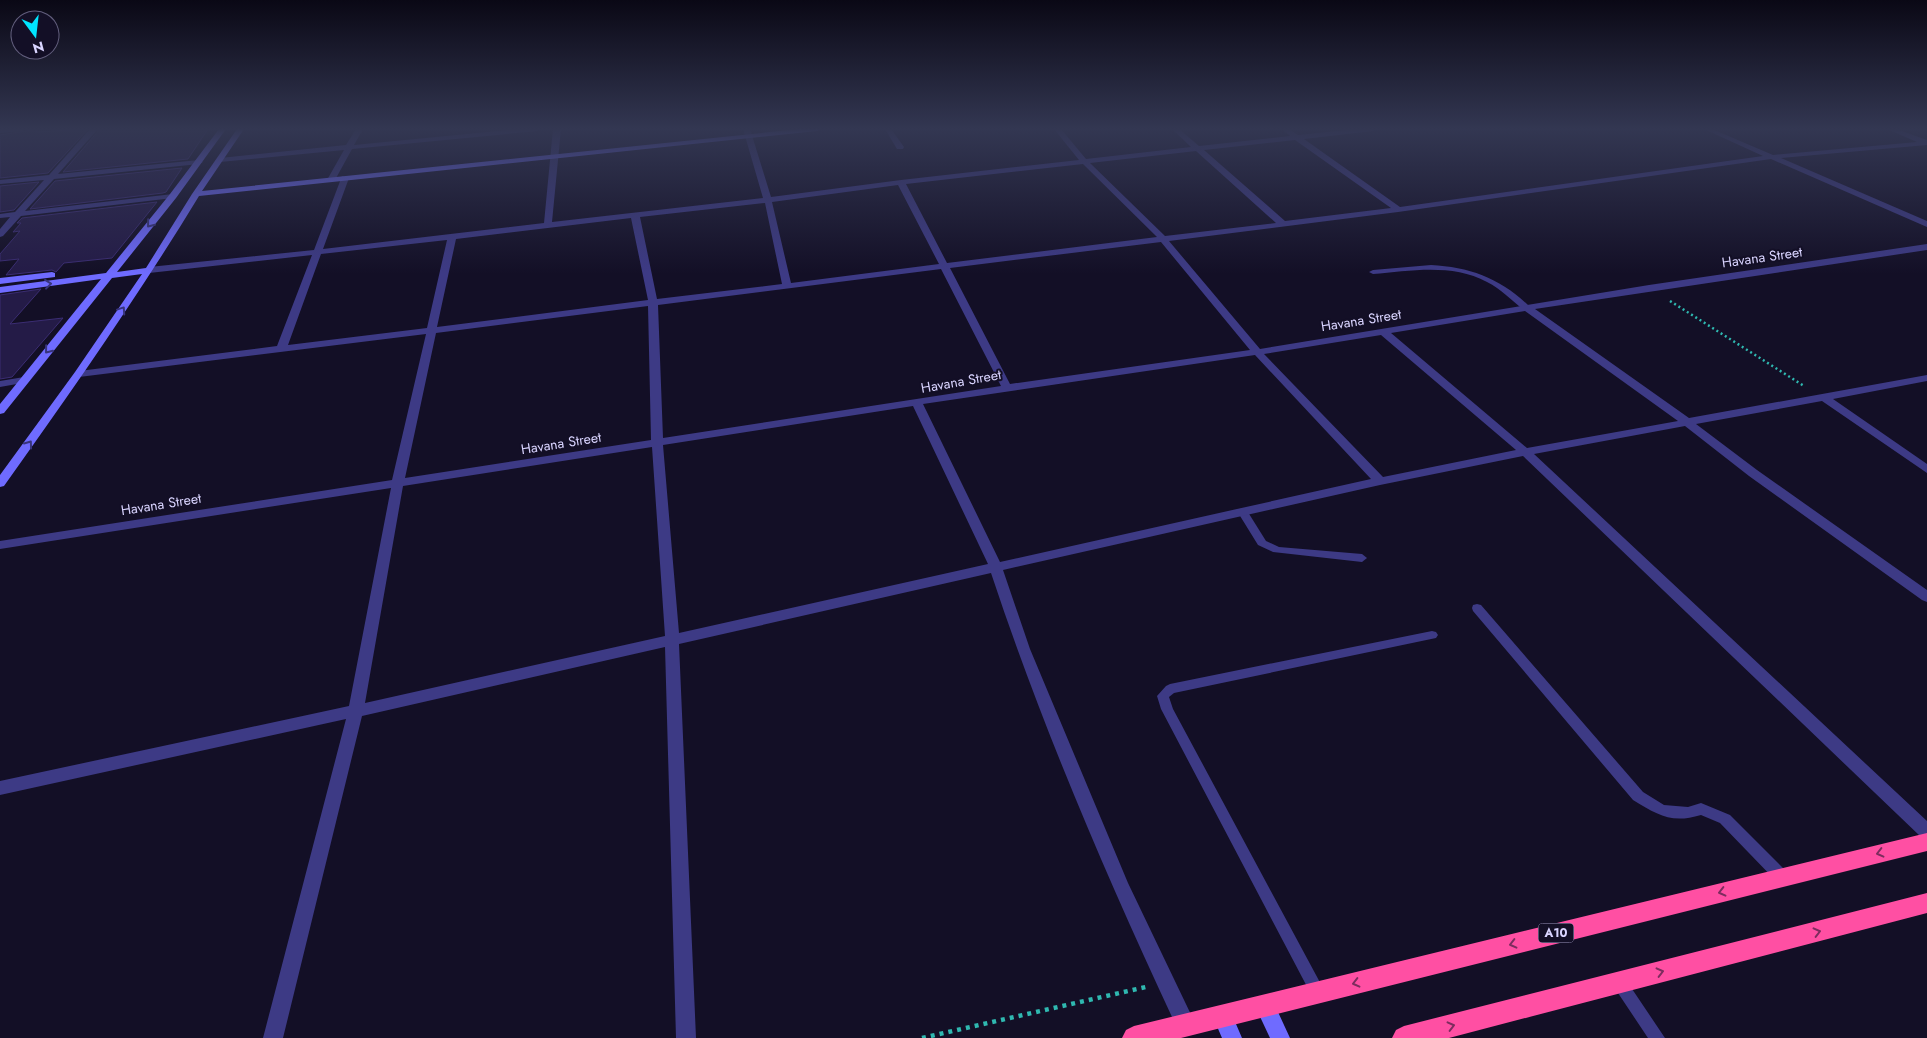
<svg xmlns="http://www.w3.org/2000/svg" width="1927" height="1038" viewBox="0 0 1927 1038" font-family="Jost,sans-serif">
<rect width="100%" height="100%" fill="#130f26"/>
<path fill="#241b47" stroke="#3b2d73" d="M38 129 36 132 88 129 48 173 0 178V135Z
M100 129H208L188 159 63 172Z
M182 168 166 192 163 193 30 209 55 181Z
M39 182 14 210 0 212V186Z
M157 202 112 258 64 263 56 272 52 270 6 275 19 259 0 261V254L20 231 13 232 21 223H17L22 218Z
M41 289 10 324 63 318 12 377 0 379V295Z"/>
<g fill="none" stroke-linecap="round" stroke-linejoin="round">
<path stroke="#2fb8b0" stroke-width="2.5" stroke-dasharray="2 3" stroke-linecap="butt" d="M1670 301 1804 386"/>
<path stroke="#2fb8b0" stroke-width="4.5" stroke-dasharray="4 5" stroke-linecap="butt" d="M922 1038 1146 987"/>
<path fill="#3d3a85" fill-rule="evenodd" d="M1431 265C1471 267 1502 279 1531 308L1530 310H1524C1512 301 1501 289 1487 282 1452 263 1410 271 1373 274L1369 272 1373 270Z
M1242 508 1246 509 1266 541 1279 547 1362 554 1367 558 1362 562 1273 552 1258 545 1237 511Z
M1477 604 1481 605 1643 792 1664 805 1688 807 1701 803 1730 815 1787 872 1789 877 1787 882 1782 883 1777 882 1720 823 1701 815C1671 824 1658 815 1633 800L1473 611 1472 608 1473 605Z
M1432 631 1436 632 1438 635 1436 638 1174 693 1169 697 1173 709 1323 988 1326 993 1323 998 1318 1001 1313 998 1161 709 1157 696 1166 686 1170 684Z
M1619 975 1624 977 1665 1038H1648L1614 987 1611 982 1614 977Z"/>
<path fill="#3d3a85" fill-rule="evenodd" d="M0 129H26L22 131 0 133Z
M90 129H98L58 174 199 160 203 162 199 164 54 179 25 211 173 194 177 196 173 198 21 216 3 236 0 237V229L10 217 0 218V214L15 212 44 180 0 184V180L49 175Z
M356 129H363L354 145 518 129H541L537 131 352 149 335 180 331 182 327 180 344 150 220 162 216 160 220 158 346 145Z
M553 129H561L552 222 763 198 743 129H750L771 197 901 180 1079 160 1054 129H1061L1086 159 1191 147 1172 129H1179L1199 146 1290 136 1282 129H1289L1298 135 1356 129H1376L1373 131 1304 139 1400 207 1763 156 1704 129H1712L1773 155 1917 142 1887 129H1896L1927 140V145L1781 158 1927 221V227L1771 159 1398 212 1169 241 1260 349 1649 285 1927 244V250L1535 309 1689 418 1927 375V381L1833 399 1927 464V473L1822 401 1696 424 1757 470 1927 590V602L1922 600 1749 476 1685 426 1534 454 1927 821V839L1921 837 1523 456 1380 485 1003 570 1030 649 1128 883 1196 1025 1193 1032 1186 1035 1179 1032C1109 882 1043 730 991 573L679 644 696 1038H676L665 647 362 716 283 1038H263L346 719 0 795V781L349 706 391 488 0 549V541L392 480 426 334 79 377 74 374 79 371 277 346 312 255 149 273 144 270 149 267 314 250 342 176 349 178 323 249 544 223ZM1295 140 1391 208 1285 221 1204 150ZM1196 151 1276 223 1165 236 1090 163ZM1083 164 1157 237 947 263 906 184ZM898 185 939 264 791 283 772 202ZM765 203 782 284 657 299 640 217ZM631 218 648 300 437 327 456 239ZM447 240 427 328 288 345 321 254ZM1161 242 1250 350 1010 384 950 268ZM941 269 1001 386 663 438 658 305ZM648 306 651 440 405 478 436 333ZM1525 311 1678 421 1527 448 1391 333ZM1381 335 1516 450 1383 477 1264 354ZM1255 355 1371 479 1000 562 923 404ZM913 406 988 564 679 633 663 445ZM652 447 665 636 365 703 403 486Z
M885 129H891L904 147 903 149H897Z
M24 377 28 378 29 380 28 382 0 387V381Z"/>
<path fill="#6f6bff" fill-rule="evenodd" d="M219 129H226L176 198 117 272 146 268 192 194 237 129H244L202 191 799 129H821L817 131 199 196C138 296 72 391 4 486L0 487V475L75 372 142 274 112 278 4 413 0 414V404L101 279 0 293V287L106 273 170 194Z
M52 272 55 273V277L0 284V278Z
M1265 996 1272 999 1290 1038H1270L1255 1006 1258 999Z
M1223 1007 1230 1010 1242 1038H1222L1213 1017 1216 1010Z"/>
<path fill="#ff4fa3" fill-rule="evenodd" d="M1927 833V851L1181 1038H1122L1126 1030 1134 1026Z
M1927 893V913L1449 1038H1392L1396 1030 1404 1026Z"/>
</g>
<defs><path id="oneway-chevron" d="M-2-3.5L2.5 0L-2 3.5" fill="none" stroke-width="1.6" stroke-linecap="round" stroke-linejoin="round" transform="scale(1.25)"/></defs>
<g stroke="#38347d">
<use href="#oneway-chevron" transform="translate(150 224) rotate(129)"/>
<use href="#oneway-chevron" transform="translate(48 284) rotate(-7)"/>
<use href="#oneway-chevron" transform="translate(122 310) rotate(-56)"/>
<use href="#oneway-chevron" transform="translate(48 350) rotate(129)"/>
<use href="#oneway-chevron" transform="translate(29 444) rotate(-54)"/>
</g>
<g stroke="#7d2c5e">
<use href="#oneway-chevron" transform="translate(1880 853) rotate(166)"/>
<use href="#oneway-chevron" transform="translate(1722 892) rotate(166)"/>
<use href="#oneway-chevron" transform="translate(1817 932) rotate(-14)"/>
<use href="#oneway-chevron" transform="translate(1513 944) rotate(166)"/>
<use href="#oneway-chevron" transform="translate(1660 972) rotate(-14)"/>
<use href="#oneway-chevron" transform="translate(1356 983) rotate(166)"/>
<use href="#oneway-chevron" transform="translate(1451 1026) rotate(-14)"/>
</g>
<linearGradient id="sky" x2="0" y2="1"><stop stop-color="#0a0815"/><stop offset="0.47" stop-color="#333752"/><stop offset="1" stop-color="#333752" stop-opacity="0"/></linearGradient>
<rect width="1927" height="274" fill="url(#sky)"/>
<g text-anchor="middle" stroke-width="4" stroke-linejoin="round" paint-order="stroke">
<rect fill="#130f26" stroke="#9e99be" stroke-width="1" x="1538.5" y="923.5" width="35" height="19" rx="4"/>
<g font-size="12" font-weight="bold" fill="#d9d4ff">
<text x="1556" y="937">A10</text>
</g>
<g font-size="14" fill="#d9d4ff" stroke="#130f26">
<text transform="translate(1762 257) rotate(-8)" y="5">Havana Street</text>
<text transform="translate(1361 320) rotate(-9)" y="5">Havana Street</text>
<text transform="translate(961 381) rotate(-10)" y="5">Havana Street</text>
<text transform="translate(561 443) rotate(-9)" y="5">Havana Street</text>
<text transform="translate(161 504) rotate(-9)" y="5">Havana Street</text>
</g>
</g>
<g transform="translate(35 35) rotate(165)"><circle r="24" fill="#130f26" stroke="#625e7d"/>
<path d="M0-4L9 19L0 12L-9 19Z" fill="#00e5ff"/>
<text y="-8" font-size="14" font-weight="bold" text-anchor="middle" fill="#d9d4ff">N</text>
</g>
</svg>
